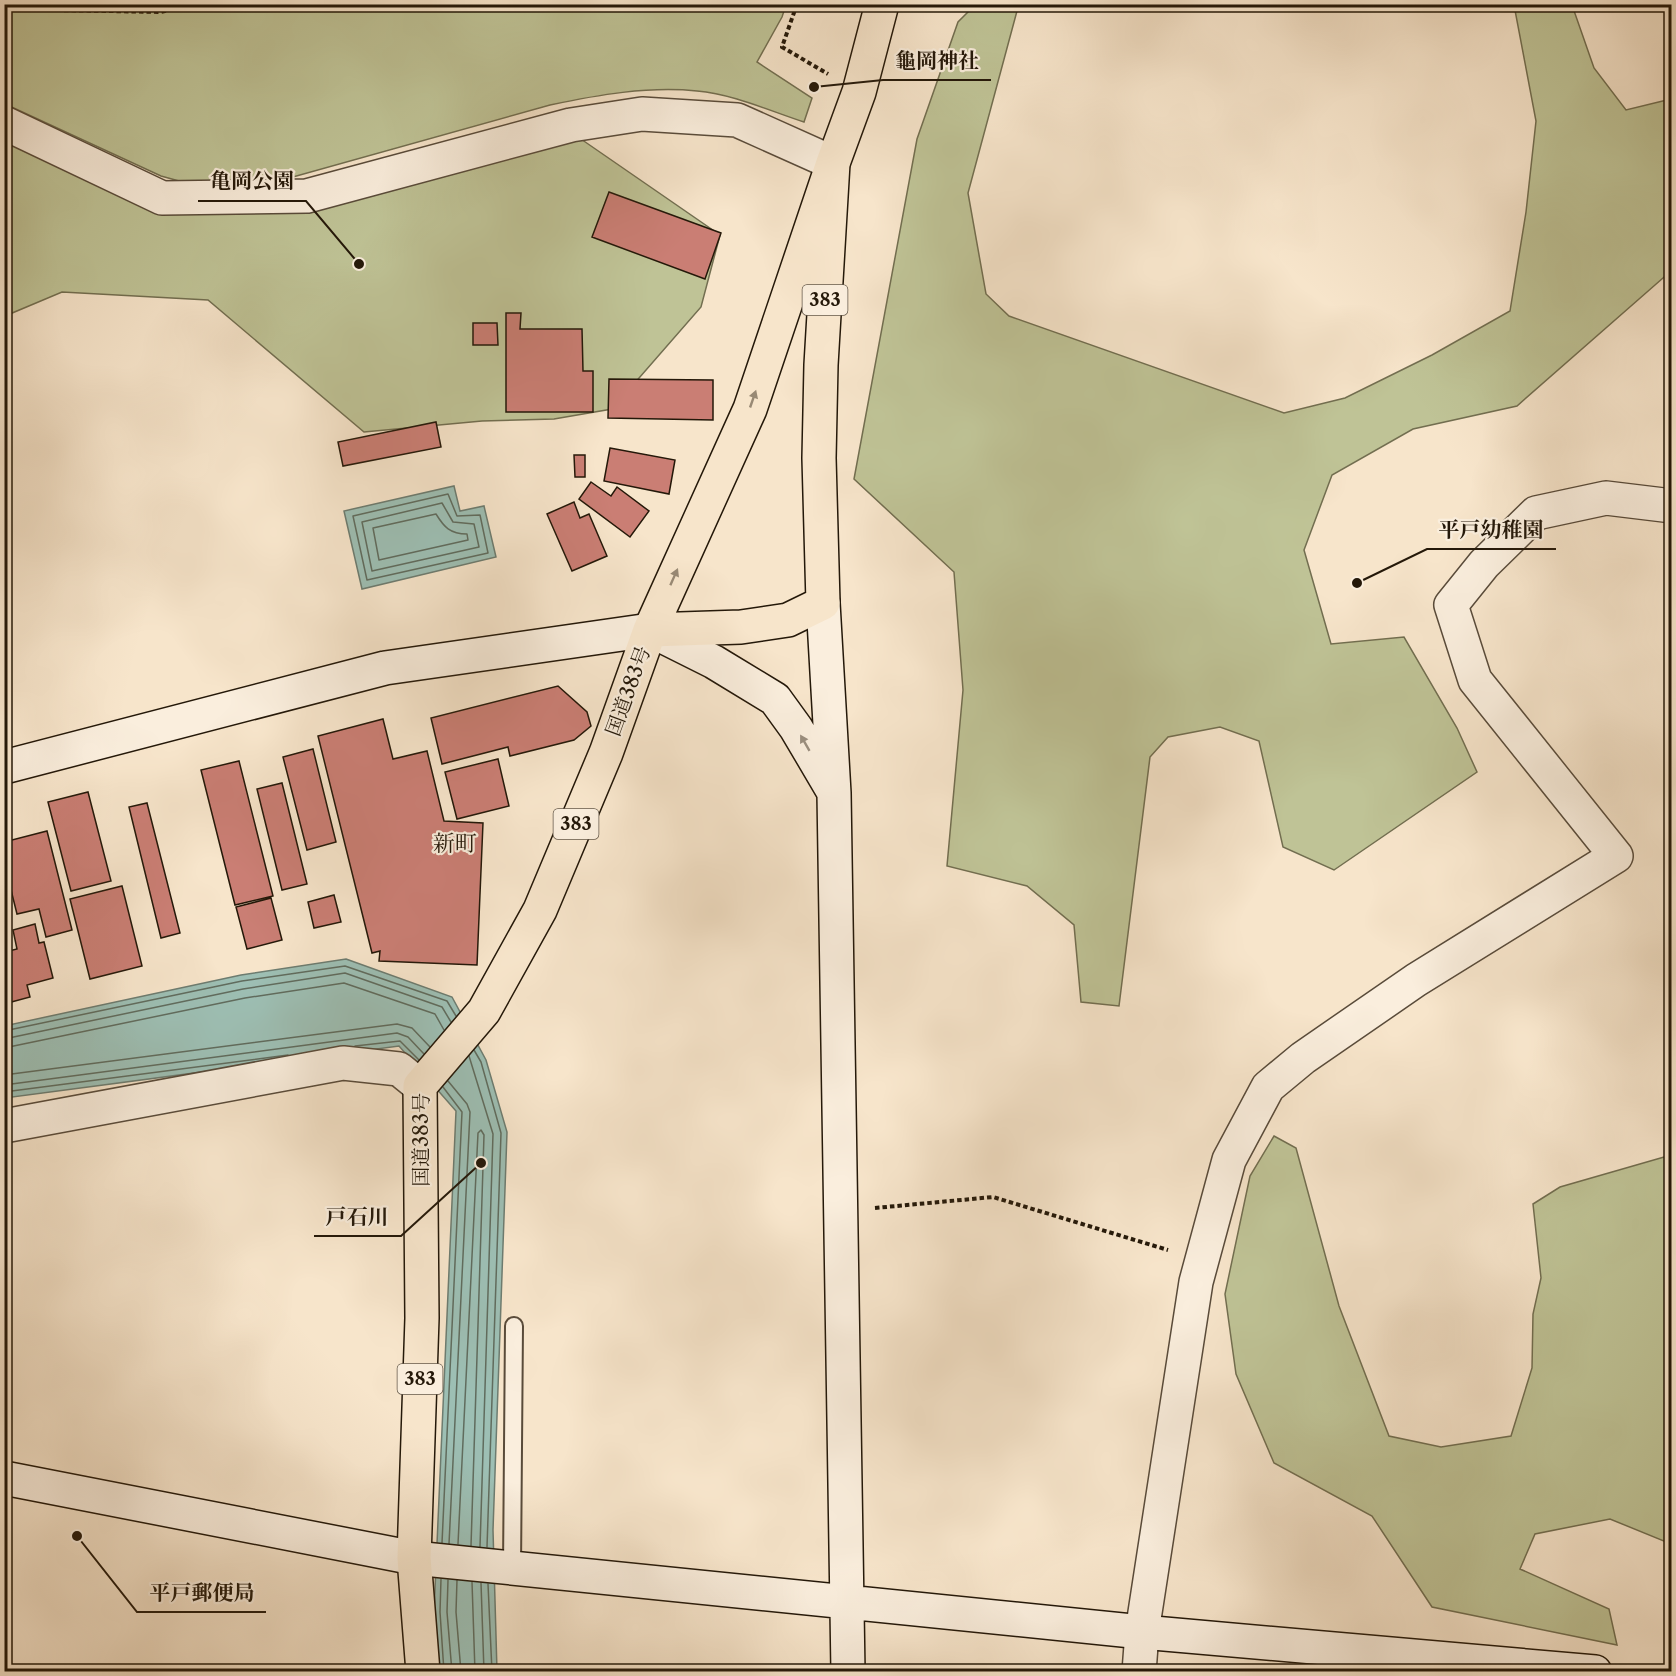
<svg xmlns="http://www.w3.org/2000/svg" width="1676" height="1676" viewBox="0 0 1676 1676" font-family="'Libre Caslon Text','Noto Serif JP',serif">
<rect width="100%" height="100%" fill="#f7e5cb"/>
<filter id="stains"><feTurbulence type="fractalNoise" baseFrequency=".00333" numOctaves="4"/><feColorMatrix values="0 0 0 0 .2 0 0 0 0 .09 0 0 0 0 .02 0 0 0 .5 -.17"/></filter>
<radialGradient id="worn" r=".72"><stop offset=".6" stop-color="#630" stop-opacity="0"/><stop offset="1" stop-color="#630" stop-opacity=".3"/></radialGradient>
<path fill="#bfc396" stroke="#726e50" stroke-width="1.5" d="M5 4 786 5 782 17 757 62 812 98 804 122C770 111 733 94 697 91 648 86 597 95 550 105L275 182 179 181 161 176 5 104Z
M976 4 1010 5 1017 11 968 193 986 294 1009 316 1284 413 1345 398 1432 355 1510 311 1526 212 1536 121 1514 5H1572L1594 68 1626 110 1671 99V271L1517 406 1413 429 1332 475 1304 550 1331 644 1404 637 1457 728 1477 772 1334 870 1283 847 1259 741 1220 727 1168 737 1150 757 1119 1006 1081 1002 1074 925 1027 886 947 866 963 690 954 572 854 479 917 139 958 22Z
M578 137 720 235 701 307 612 409 554 419 482 421 364 432 208 300 62 292 5 316V138L157 210Z
M1274 1136 1296 1148 1339 1306 1389 1436 1441 1447 1511 1436 1532 1368 1533 1314 1541 1278 1533 1204 1560 1187 1671 1155V1544L1610 1519 1535 1534 1520 1569 1609 1609 1617 1645 1432 1607 1372 1516 1274 1463 1236 1374 1225 1294 1250 1176Z"/>
<path fill="#9dbfb4" stroke="#6d7c70" stroke-width="1.5" d="M454 486 460 511 484 506 496 557 362 589 344 511Z
M346 959 452 997 486 1060 507 1132 493 1530 497 1671H438L434 1612 456 1111 399 1046 5 1098 4 1026 241 975Z"/>
<g fill="none" stroke-linecap="round" stroke-linejoin="round">
<path stroke="#606c5e" stroke-width="1.5" d="M448 494 457 516 480 515 488 553 367 580 353 516Z
M442 503 453 522 474 524 479 547 372 571 362 522Z
M436 514C444 527 450 534 467 534L468 540 379 560 373 528Z
M4 1031 242 981 345 966 447 1001 456 1016
M4 1039 243 989 345 973 442 1007 451 1022
M355 1046 400 1041 419 1060
M4 1048 245 998 344 983 435 1014 444 1030
M474 1050 481 1062 501 1133 487 1547
M469 1056 493 1134 480 1547
M4 1075 397 1024 412 1028 430 1047
M448 1081 467 1104 470 1112 449 1544
M4 1085 397 1033 408 1037 424 1054
M4 1092 288 1055
M442 1543 462 1112 443 1087
M458 1544 478 1133 481 1130 484 1135 471 1546
M441 1579 440 1612 444 1672
M448 1580 447 1612 452 1672
M457 1580 456 1612 461 1672
M472 1582 475 1672
M481 1583 484 1672
M488 1584 492 1672"/>
</g>
<path fill="#ca7e74" stroke="#241809" stroke-width="1.5" d="M609 192 721 233 705 279 592 237Z
M506 313H521L520 329H582L583 371H593V412H506Z
M473 323H497L498 345H473Z
M609 379 713 380V420L608 418Z
M436 422 441 447 343 466 338 442Z
M610 448 675 460 669 494 604 481Z
M574 455H585V477H575Z
M591 482 611 496 617 487 649 511 630 537 579 499Z
M574 502 580 518 589 514 607 556 572 571 547 514Z
M558 686 587 712 591 726 574 740 510 756 508 747 442 764 431 718Z
M383 719 393 759 427 751 444 821 483 823 477 965 379 961 380 951 372 953 318 736Z
M313 749 336 842 307 850 283 757Z
M498 759 509 806 457 819 445 772Z
M239 761 273 896 235 905 201 770Z
M282 783 307 884 282 890 257 789Z
M88 792 111 881 71 891 48 802Z
M147 803 180 933 161 938 129 807Z
M47 831 72 930 46 937 39 909 17 914 4 862V842Z
M122 886 142 966 90 979 70 899Z
M334 895 341 922 314 928 308 902Z
M271 898 282 940 247 949 236 907Z
M35 924 39 943 44 942 53 978 27 985 30 997 4 1004V961L7 960 5 952 17 949 13 930Z"/>
<g fill="none" stroke-linecap="round" stroke-linejoin="round">
<defs>
<path id="lane" d="M512 1568 514 1326"/>
<path id="street" d="M4 123 162 198 307 196 571 125 642 114 737 120 833 163
M4 1126 343 1063 399 1069 420 1086
M1139 1672 1142 1632 1196 1282 1229 1160 1268 1087 1303 1058 1416 980 1616 856 1475 680 1451 605 1484 564 1536 513 1606 498 1672 506"/>
<path id="secondary" d="M823 603 834 793 848 1672
M4 767 385 668 650 630 714 662 775 699 796 728 832 789
M4 1478 414 1558 1142 1632 1595 1672"/>
<path id="highway" d="M650 630 741 627 788 620 823 603 819 458 821 365 833 163 859 92 882 4
M423 1672 414 1558 422 1318 420 1086 484 1011 540 910 606 753 650 630 750 409 833 163"/>
</defs>
<use href="#lane" stroke="#594b3a" stroke-width="20"/>
<use href="#street" stroke="#594b3a" stroke-width="36"/>
<use href="#secondary" stroke="#241809" stroke-width="36"/>
<use href="#highway" stroke="#241809" stroke-width="36"/>
<path stroke="#241809" stroke-width="4" stroke-dasharray="4.5 3" stroke-linecap="butt" d="M797 4 782 47 828 74
M4 9 161 12 195 4
M875 1208 993 1197 1168 1250"/>
<use href="#lane" stroke="#faeedd" stroke-width="16"/>
<use href="#street" stroke="#faeedd" stroke-width="33"/>
<use href="#secondary" stroke="#faeedd" stroke-width="33"/>
<use href="#highway" stroke="#f7e5cb" stroke-width="33"/>
</g>
<defs><path id="oneway-solid" d="M-6-.8H1V-3.2L6.5 0L1 3.2V.8H-6Z" transform="scale(1.5)"/></defs>
<g fill="#988974">
<use href="#oneway-solid" transform="translate(753 399) rotate(-71)"/>
<use href="#oneway-solid" transform="translate(674 577) rotate(-66)"/>
</g>
<use fill="#9a8e7e" href="#oneway-solid" transform="translate(805 743) rotate(-120)"/>
<g text-anchor="middle" stroke-width="4.5" stroke-linejoin="round" paint-order="stroke">
<g fill="#faeedd" stroke="#645849" stroke-width="1.5">
<rect x="802.5" y="285" width="45" height="30" rx="4.5"/>
<rect x="553.5" y="809" width="45" height="30" rx="4.5"/>
<rect x="397.5" y="1364" width="45" height="30" rx="4.5"/>
</g>
<g font-size="18" font-weight="bold" fill="#241809">
<text x="825" y="306">383</text>
<text x="576" y="830">383</text>
<text x="420" y="1385">383</text>
</g>
<g font-size="20" fill="#241809" stroke="#faeedd">
<text transform="translate(628 691) rotate(-70)" y="7">国道383号</text>
<text transform="translate(421 1140) rotate(-90)" y="7">国道383号</text>
</g>
<g font-size="22" fill="#241809" stroke="#faeedd">
<text x="455" y="851">新町</text>
</g>
</g>
<path fill="none" stroke="#241809" stroke-width="2" d="M814 87L883 80H991M359 264L306 201H198M1357 583L1427 549H1556M481 1163L401 1236H314M77 1536L137 1612H266"/>
<g fill="#241809" stroke="#faeedd" stroke-width="2">
<circle cx="814" cy="87" r="6"/>
<circle cx="359" cy="264" r="6"/>
<circle cx="1357" cy="583" r="6"/>
<circle cx="481" cy="1163" r="6"/>
<circle cx="77" cy="1536" r="6"/>
</g>
<g font-size="21" text-anchor="middle" font-weight="bold" fill="#241809" stroke="#faeedd" stroke-width="4.5" stroke-linejoin="round" paint-order="stroke">
<text x="937" y="68">龜岡神社</text>
<text x="252" y="188">亀岡公園</text>
<text x="1491" y="537">平戸幼稚園</text>
<text x="357" y="1224">戸石川</text>
<text x="202" y="1600">平戸郵便局</text>
</g>
<rect width="1676" height="1676" fill="none" stroke="#f7e5cb" stroke-width="24"/>
<rect x="6" y="6" width="1664" height="1664" fill="none" stroke="#241809" stroke-width="3"/>
<rect x="12" y="12" width="1652" height="1652" fill="none" stroke="#241809" stroke-width="1.5"/>
<rect width="100%" height="100%" filter="url(#stains)"/>
<rect width="100%" height="100%" fill="url(#worn)"/>
</svg>
